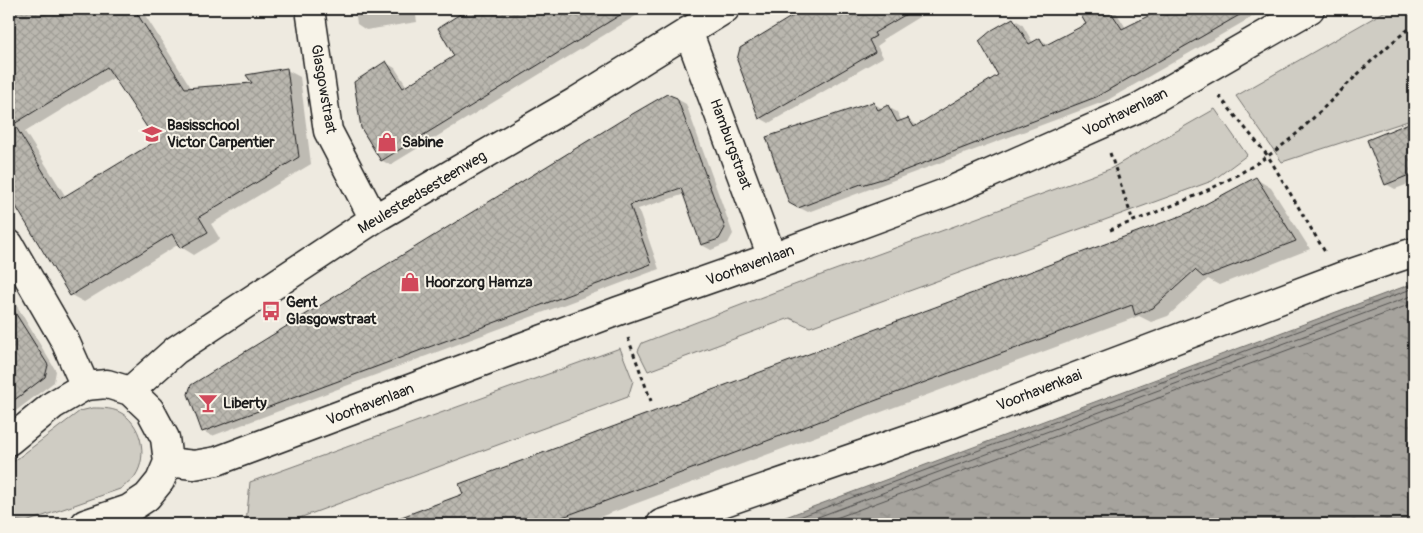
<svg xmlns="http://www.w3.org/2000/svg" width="1423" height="533" viewBox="0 0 1423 533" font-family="Pangolin,sans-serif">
<defs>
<pattern id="water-ripples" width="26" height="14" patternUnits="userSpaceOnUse" patternTransform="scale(1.25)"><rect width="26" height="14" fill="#a6a39d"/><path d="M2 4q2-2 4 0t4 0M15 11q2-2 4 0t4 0" fill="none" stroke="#86847f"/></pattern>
<pattern id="building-cross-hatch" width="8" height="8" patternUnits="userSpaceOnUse" patternTransform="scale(1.25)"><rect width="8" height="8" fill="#bab7af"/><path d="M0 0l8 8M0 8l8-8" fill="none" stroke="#9f9d96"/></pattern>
</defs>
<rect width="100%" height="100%" fill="#eeeae0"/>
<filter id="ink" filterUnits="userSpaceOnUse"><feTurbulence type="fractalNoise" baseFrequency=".02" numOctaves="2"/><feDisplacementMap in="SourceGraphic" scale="10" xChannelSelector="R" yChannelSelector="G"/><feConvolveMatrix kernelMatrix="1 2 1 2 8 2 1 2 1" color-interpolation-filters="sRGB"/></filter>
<g filter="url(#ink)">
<path fill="#cfccc3" stroke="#767470" d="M1389 9H1414V119L1282 162 1236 96Z
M1215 109 1247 155 1212 181 810 327 790 318 648 371 638 351 642 343 775 292 1110 169Z
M620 348 633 381 628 397 283 524H246L250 482Z
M93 408C103 408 114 408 123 414 143 427 149 461 132 480 129 483 124 486 120 489L26 522 12 520 9 518V465L80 411Z"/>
<path fill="url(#water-ripples)" stroke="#6f6d69" d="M1414 283V524H767Z"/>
<path fill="#0003" fill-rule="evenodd" d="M9 9H141L192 89 254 84 287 70 300 77 311 164 211 224 220 239 194 255 181 247 179 244 84 302 71 295 9 192ZM115 77 157 141 66 197 25 132Z
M355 9H415L417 22 366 30 357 24Z
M471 9H647L390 165 381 160 386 63 395 68 407 87 456 57 440 29Z
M806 9H932L883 39 884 41 877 46 883 57 769 123 760 118 738 60 741 49Z
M1078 9H1114L1126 28 1162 9H1266L1106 101 808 212 790 203 873 103 883 109 888 107 897 112 902 122 908 119 918 126 1000 75 1013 19 1022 24 1033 43 1040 39 1048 44 1088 25Z
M677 99 686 104 733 234 728 243 711 250 702 245 685 194 638 209 659 269 212 436 203 431Z
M1414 122V182L1395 189 1386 184 1368 141Z
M1256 179 1271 188 1310 249 1219 285 1208 279 1168 316 1151 322 1139 316 581 524H384L1191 213Z
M9 293 56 371 54 382 9 416Z"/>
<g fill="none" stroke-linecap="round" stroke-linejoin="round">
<path stroke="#535250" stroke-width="1" d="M781 524 1414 288
M799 524 1414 295
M820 524 1414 303"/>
</g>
<path fill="url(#building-cross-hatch)" stroke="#1c1c1c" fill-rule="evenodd" d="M9 9H134L185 88 252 83 246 75 287 68 299 157 199 217 208 232 180 248 172 234 70 296 9 195ZM107 67 156 141 60 199 14 124Z
M468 9H630L381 161 361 128 354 82 386 61 403 88 454 56 438 28Z
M804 9H915L874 33 876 36 869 40 875 52 759 119 737 60 740 48Z
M1077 9H1109L1122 29 1162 9 1166 15 1177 9H1250L1096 97 885 178 862 185 861 184 798 208 789 203 766 137 873 102 878 110 888 105 897 122 908 118 914 127 998 75 979 41 992 30 1013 18 1029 44 1040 38 1044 46 1086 24Z
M667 94 677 98 706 176 725 228 719 239 701 245 681 188 630 205 651 264 202 432 188 394 191 385 622 120Z
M1414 121V173L1385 185 1367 140Z
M1256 177 1296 241 1203 277 1195 270 1153 308 1135 315 1132 305 544 524H388V522L463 494 459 484 1191 212Z
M9 303 48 365 45 377 9 404Z"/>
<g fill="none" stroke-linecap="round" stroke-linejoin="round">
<defs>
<path id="minor" d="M310 9 328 131 374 219
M688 31 772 257
M9 244 65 341 85 386
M130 391 176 350 374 219 575 102 725 9
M9 441 53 405 85 386 107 384 130 391 150 410 165 438 168 462 160 481 147 497 129 509 85 524
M168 462 194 465 217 461 618 311 772 257 948 192 1138 108 1310 9
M661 524 954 423 1340 277 1414 252"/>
</defs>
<use href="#minor" stroke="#1c1c1c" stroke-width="31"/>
<path stroke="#1c1c1c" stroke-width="3" stroke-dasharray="4 4" stroke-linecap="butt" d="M1219 96 1268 156 1325 252
M1110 153 1133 221
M1110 230C1175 205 1242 181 1295 135 1335 99 1371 57 1414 25
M628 338 651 401"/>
<use href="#minor" stroke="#f7f3e8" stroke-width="28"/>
</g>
</g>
<defs>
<symbol id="school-bare" viewBox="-9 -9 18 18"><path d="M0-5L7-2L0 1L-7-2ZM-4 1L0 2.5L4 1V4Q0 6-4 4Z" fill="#d1495b" stroke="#f7f3e8" stroke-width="2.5" paint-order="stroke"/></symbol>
<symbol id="shop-bare" viewBox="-9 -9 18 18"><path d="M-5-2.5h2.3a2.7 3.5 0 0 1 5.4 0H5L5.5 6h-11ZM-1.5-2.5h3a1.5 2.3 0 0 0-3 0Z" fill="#d1495b" stroke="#f7f3e8" stroke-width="2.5" paint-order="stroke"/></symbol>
<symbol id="bus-bare" viewBox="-9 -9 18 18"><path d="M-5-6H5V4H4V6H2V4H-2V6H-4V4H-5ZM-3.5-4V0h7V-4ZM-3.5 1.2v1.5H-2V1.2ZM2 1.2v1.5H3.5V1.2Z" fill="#d1495b" stroke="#f7f3e8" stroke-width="2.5" paint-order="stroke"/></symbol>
<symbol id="bar-bare" viewBox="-9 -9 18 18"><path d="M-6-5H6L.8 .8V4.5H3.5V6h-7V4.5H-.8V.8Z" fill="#d1495b" stroke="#f7f3e8" stroke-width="2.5" paint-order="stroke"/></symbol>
</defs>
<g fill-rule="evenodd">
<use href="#school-bare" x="138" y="120" width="28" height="28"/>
<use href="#shop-bare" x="373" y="128" width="28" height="28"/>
<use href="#shop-bare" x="396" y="268" width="28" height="28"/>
<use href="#bus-bare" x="257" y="297" width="28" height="28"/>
<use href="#bar-bare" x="194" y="389" width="28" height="28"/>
</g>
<g text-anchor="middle" stroke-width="4" stroke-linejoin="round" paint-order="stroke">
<g font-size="15" fill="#1c1c1c" stroke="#f7f3e8">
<text transform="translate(324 89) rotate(80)" y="5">Glasgowstraat</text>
<text transform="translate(1125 112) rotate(-26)" y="5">Voorhavenlaan</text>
<text transform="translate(731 144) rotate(70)" y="5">Hamburgstraat</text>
<text transform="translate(422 192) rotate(-31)" y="5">Meulesteedsesteenweg</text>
<text transform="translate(750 265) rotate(-20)" y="5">Voorhavenlaan</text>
<text transform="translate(1039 390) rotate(-21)" y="5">Voorhavenkaai</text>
<text transform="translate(370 404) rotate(-21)" y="5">Voorhavenlaan</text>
</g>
<g font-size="15" font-weight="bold" fill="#1c1c1c" stroke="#f7f3e8" text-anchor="start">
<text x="167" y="130">Basisschool<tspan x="167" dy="17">Victor Carpentier</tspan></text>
<text x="402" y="147">Sabine</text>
<text x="425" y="287">Hoorzorg Hamza</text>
<text x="286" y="307">Gent<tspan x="286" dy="17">Glasgowstraat</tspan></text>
<text x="223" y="408">Liberty</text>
</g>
</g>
<rect width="1423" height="533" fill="none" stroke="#f7f3e8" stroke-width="30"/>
<rect x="15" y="15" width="1393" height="503" fill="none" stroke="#1c1c1c" stroke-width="2" filter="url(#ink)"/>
</svg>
